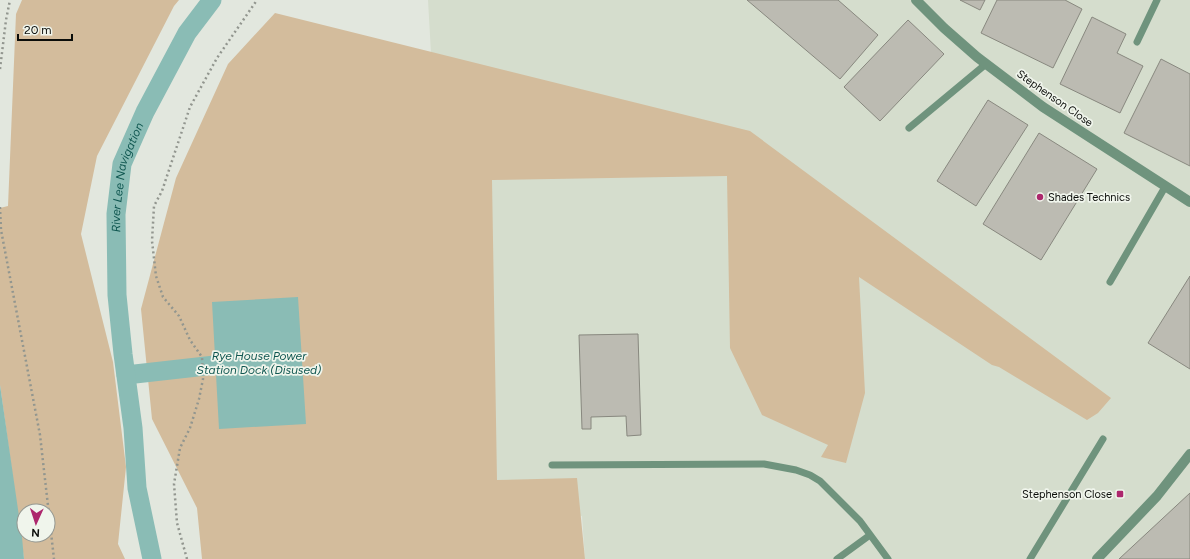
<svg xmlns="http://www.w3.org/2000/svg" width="1190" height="559" viewBox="0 0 1190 559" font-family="Figtree,sans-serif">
<rect width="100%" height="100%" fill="#e2e7de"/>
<path fill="#d5ddcd" d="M428 0H1190V559H585L582 516 456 497Z"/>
<path fill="#d3bc9c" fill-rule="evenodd" d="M22 0H179L174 6 97 156 81 234 113 362 126 467 118 544 125 559H24L0 385V208L8 206 16 14ZM24 511H48V535H24Z
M275 13 750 131 1111 398 1098 413 1087 420 999 367 992 365 859 277 865 393 846 463 821 457 828 445 762 415 730 348 727 176 492 180 497 480 577 478 585 559H202L197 508 152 419 141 309 176 178 228 64Z"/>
<path fill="#8abcb5" d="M298 297 306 424 219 429 212 302Z
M0 385 22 537 24 559H0Z"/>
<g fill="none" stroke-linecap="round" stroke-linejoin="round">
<g stroke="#8abcb5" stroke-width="19">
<path d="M126 375 215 365"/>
<path id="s1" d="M152 559 137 488 133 428 123 354 117 295 116 214 122 164 145 112 187 33 212 0"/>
</g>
</g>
<path fill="#bcbbb2" stroke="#88887f" d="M747 0H838L878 35 840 79Z
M960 0H985L980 10Z
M997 0H1065L1082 9 1053 68 981 33Z
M1092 17 1126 34 1117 53 1143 66 1120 113 1060 84Z
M908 20 944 54 880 121 844 87Z
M1161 59 1190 74V166L1124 133Z
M988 100 1028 125 976 206 937 181Z
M1039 133 1097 169 1041 260 983 224Z
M1190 276V369L1148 343Z
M638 334 641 435 627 436 626 416 591 417V429H582L579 335Z
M1190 493V559H1119Z"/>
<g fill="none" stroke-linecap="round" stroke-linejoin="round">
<path stroke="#92968f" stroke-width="2.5" stroke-dasharray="2 3" stroke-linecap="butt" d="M0 69 6 20 10 0
M0 207 1 230 40 435 54 559
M187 559 177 523 174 484 180 448 190 428 199 399 203 379 202 357 190 340 179 316 163 297 156 276 152 241 154 206 162 191 190 107 217 58 257 0"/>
<path stroke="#6f937d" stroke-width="7" d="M1137 42 1157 0
M909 128 986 64
M1110 282 1165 187
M552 465 764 464 796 470 810 475 820 481 860 521 888 559
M837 559 870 535
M1030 559 1103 439"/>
<path stroke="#6f937d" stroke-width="10" d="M916 0 944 28 977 57 1043 107 1190 202
M1097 559 1157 496 1190 454"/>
</g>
<g fill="#ad276d" stroke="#f0f5ec" stroke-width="1.5">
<circle cx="1040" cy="197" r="4"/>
<rect x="1116" y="490" width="8" height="8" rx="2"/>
</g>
<g text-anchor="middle" stroke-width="3.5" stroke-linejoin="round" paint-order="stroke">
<g font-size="11" fill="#0b0d0a" stroke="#f0f5ec">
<text transform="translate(1055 98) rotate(35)" y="4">Stephenson Close</text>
</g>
<g font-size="11" fill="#0b0d0a" stroke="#f0f5ec" text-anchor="start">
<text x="1048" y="201">Shades Technics</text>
<text x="1112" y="498" text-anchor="end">Stephenson Close</text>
</g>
<g font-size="12" font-style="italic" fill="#105751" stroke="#f0f5ec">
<text dy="4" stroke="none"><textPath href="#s1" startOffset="386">River Lee Navigation</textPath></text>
<text x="259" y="360">Rye House Power<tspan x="259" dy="14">Station Dock (Disused)</tspan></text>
</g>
</g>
<g transform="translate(36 523) rotate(183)"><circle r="19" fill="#f0f5ec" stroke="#949892"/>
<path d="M0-3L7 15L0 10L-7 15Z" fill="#ad276d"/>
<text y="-6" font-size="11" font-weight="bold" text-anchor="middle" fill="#0b0d0a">N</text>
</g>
<path d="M18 34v6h54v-6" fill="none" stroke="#0b0d0a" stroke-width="2"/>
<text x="24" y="34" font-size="12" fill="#0b0d0a" stroke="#f0f5ec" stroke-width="3" paint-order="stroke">20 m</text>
</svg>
